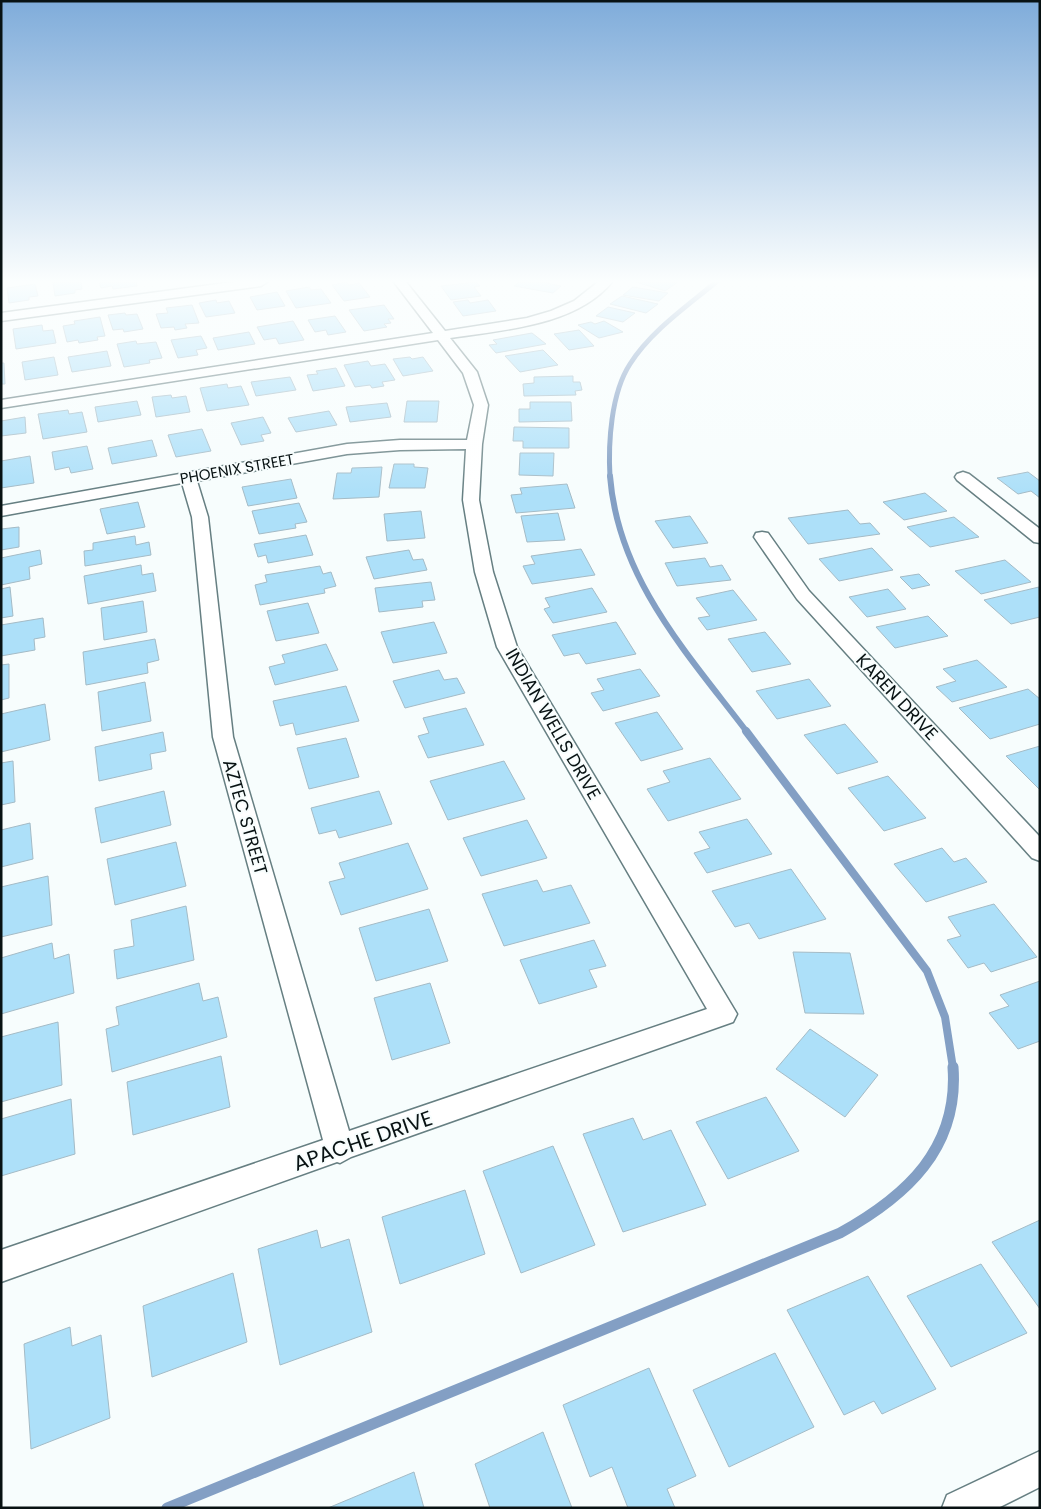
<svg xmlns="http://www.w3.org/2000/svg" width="1041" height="1509" viewBox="0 0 1041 1509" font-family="Poppins,sans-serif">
<rect width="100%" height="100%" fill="#f7fdfd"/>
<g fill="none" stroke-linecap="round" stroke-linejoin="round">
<path stroke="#839fc4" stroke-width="5" d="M610 477C608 443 611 393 630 364 651 331 686 307 716 282"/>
<path stroke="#839fc4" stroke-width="6" d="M610 476C618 579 687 653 747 732"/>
<path stroke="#839fc4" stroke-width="8" d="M746 731 927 971 945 1017 953 1068"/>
<path stroke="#839fc4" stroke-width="11" d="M167 1508 840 1233C907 1196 959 1148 953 1067"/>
</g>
<path fill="#ade0f9" stroke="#a4bbc6" d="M53 282H81L82 289 75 290V293L55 296Z
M99 282H136L137 286 113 289 112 286 101 288Z
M347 282 349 285 359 283 370 297 344 301 332 285Z
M476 282 480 286 474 287 481 296 451 300 441 286Z
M519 282H542L561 286 553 293 514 286Z
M636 282H678L665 291Z
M35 284 38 296 29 297V300L9 303 7 288Z
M309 287 311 290 321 289 331 303 296 308 286 291Z
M633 287 668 293 659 301 623 295Z
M277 292 285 306 257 310 250 297Z
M622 296 658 304 646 313 610 304Z
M216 300 217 303 229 301 235 313 206 317 199 303Z
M468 300 470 303 488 300 496 311 463 316 453 302Z
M192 305 199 323 185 324 187 328 175 330 174 327 161 328 156 314 168 313 166 308Z
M384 305 394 319H388L391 323 384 324 387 327 364 331 349 310Z
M608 307 635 313 623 322 596 316Z
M125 313 126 315 137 314 143 329 124 332 123 329 113 330 108 315Z
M335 316 346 332 328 335 326 330 315 332 308 320Z
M100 317 105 336 97 337 98 340 79 343 78 340 67 342 63 326 75 324 74 321Z
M293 321 304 340 279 344 276 338 264 340 257 327Z
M604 321 623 332 599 338 578 325 591 322 595 324Z
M42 325 43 331 53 330 56 343 16 349 13 329Z
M579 330 594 346 569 350 554 334Z
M249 332 255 344 218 350 213 338Z
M532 333 546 344 496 353 489 345 497 344 493 340Z
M201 336 207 348 196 350 198 355 178 358 171 340Z
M136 341 137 344 156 342 162 358 149 360 150 363 124 367 117 344Z
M543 350 558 365 520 372 505 356Z
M107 351 111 366 72 372 68 357Z
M54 357 58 375 25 380 22 362Z
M410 357 412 359 423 357 433 371 403 376 393 359Z
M368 361 371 366 385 364 395 380 382 382 384 386 372 388 370 385 355 387 344 365Z
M1 363H4L5 384H1Z
M336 368 345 386 313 391 307 375 318 374 316 371Z
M573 376V382H580L582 390 575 391 576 395 524 396 523 384 534 383V377Z
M290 377 296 390 256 396 251 382Z
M227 384 228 388 241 386 249 405 207 411 200 388Z
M171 395 172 398 186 396 190 412 156 417 152 397Z
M137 401 141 415 98 422 95 407Z
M407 401H439L437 422H404Z
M530 402H571L572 421 519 422V409H530Z
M387 403 391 417 350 422 346 407Z
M68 410 69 414 82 412 87 432 43 439 38 414Z
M329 411 337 425 296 432 288 418Z
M25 417 26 433 1 436V421Z
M263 417 271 433 261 435 264 441 241 445 231 423Z
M514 427 569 428V448H523V441H513Z
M202 429 211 451 176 457 168 435Z
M152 440 157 456 112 464 108 448Z
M87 446 93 469 71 473 69 467 55 470 52 452Z
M520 453H554L553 476 519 475Z
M30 456 34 483 1 488V461Z
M394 464H414V467L428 468 425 488H389Z
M382 467 379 497 333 499 337 473H351L352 468Z
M1028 472 1040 481V498L1031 491 1018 494 997 478Z
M291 479 297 498 248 506 242 487Z
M567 484 575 508 516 513 511 495 522 494 520 488Z
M925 493 947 511 904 520 883 502Z
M138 502 145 527 107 534 100 509Z
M299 503 307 522 295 524 296 528 259 534 252 511Z
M848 510 860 524 870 523 880 534 808 544 788 518Z
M421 511 425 538 387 541 384 514Z
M558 513 565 540 527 542 521 516Z
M690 516 708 543 673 548 655 521Z
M954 517 979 537 930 547 907 527Z
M19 527V547L1 550V529Z
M306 535 313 555 268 563 266 555 258 557 254 544Z
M135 536 136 545 149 542 151 555 85 566 84 551 93 550V543Z
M872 548 893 570 839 581 819 559Z
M581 549 595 575 532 584 523 566 535 564 531 556Z
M40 550 42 564 29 567 30 579 1 585V558Z
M409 550 413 560 423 559 427 570 374 579 366 557Z
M705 558 710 567 722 565 731 580 677 586 665 563Z
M1005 560 1031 582 981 594 955 571Z
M141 565 142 575 153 573 156 591 88 604 84 576Z
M320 566 323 574 331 572 336 586 324 589 325 593 260 605 255 585 267 582 265 575Z
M919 574 930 585 912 589 900 577Z
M431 582 435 600 422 601 423 607 379 612 375 588Z
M10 587 13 616 1 618V589Z
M1039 587 1040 617 1011 624 984 600Z
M592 588 607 612 553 623 544 609 550 607 545 598Z
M888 589 906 609 867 617 849 597Z
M733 590 757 620 707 630 698 618 710 616 696 598Z
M143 601 147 632 104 640 101 608Z
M308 603 319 633 276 641 267 611Z
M928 616 948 636 895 648 876 627Z
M43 618 45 637 34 639 35 650 1 656V625Z
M434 622 447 653 393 663 381 632Z
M616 622 636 654 586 664 579 653 564 656 552 635Z
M765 632 791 664 752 672 728 639Z
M155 639 159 660 147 663 148 673 86 685 83 652Z
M326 644 338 670 275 685 269 667 285 663 282 655Z
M977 660 1007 687 952 702 936 687 956 681 943 669Z
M9 664V698L1 700V665Z
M640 669 660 696 603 711 591 693 604 690 597 679Z
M439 670 444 680 457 678 465 693 405 708 393 681Z
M809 679 831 706 777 719 756 691Z
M145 682 151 721 102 731 98 692Z
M346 686 359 721 296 735 293 723 280 726 273 701Z
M1028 689 1040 699V724L990 739 959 708Z
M45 704 50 740 1 752V714Z
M466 708 484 745 428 758 418 736 429 733 423 718Z
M657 712 683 749 641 761 615 723Z
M845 724 878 762 837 774 804 735Z
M163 732 166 751 150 754 152 769 99 781 95 747Z
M346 738 359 777 309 789 297 748Z
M1040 746V790L1006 756Z
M710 758 741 799 668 821 647 789 670 782 663 771Z
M13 761 15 802 1 805V763Z
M504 761 525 799 448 820 430 781Z
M888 776 926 818 884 831 848 788Z
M164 791 171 825 101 843 95 808Z
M379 791 392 824 339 838 336 830 319 834 311 808Z
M747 819 772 854 707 873 694 853 710 848 699 832Z
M527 820 547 858 481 876 463 838Z
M30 823 33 859 1 867V830Z
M176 842 186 886 115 905 107 859Z
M408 843 428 889 341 915 329 882 345 878 339 863Z
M942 848 954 862 966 858 987 882 926 902 894 864Z
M791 869 826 919 759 939 749 923 735 927 712 891Z
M48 876 52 925 1 937V887Z
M537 880 543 892 571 885 590 923 504 946 482 894Z
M994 904 1037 957 991 972 984 963 968 968 947 940 961 936 948 917Z
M186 906 194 960 117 979 114 950 134 946 131 920Z
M429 909 448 961 376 981 359 928Z
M594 940 606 966 589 970 597 987 539 1004 520 960Z
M52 943 54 959 69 954 74 993 1 1014V958Z
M793 952 850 953 864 1014 805 1013Z
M1040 981V1041L1018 1049 989 1013 1009 1006 1000 995Z
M199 983 203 1001 218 997 227 1037 112 1072 106 1029 119 1025 116 1007Z
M430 983 450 1043 392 1060 374 998Z
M58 1022 62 1085 1 1102V1037Z
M810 1029 878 1075 845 1117 776 1069Z
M221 1056 230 1107 133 1135 127 1082Z
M766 1097 799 1151 728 1179 696 1122Z
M71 1099 75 1154 1 1176V1119Z
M633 1118 643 1140 671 1130 706 1205 623 1232 583 1134Z
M553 1146 595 1245 521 1273 483 1171Z
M465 1190 485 1254 400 1284 382 1217Z
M1040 1220V1309L992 1242Z
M317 1230 321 1248 349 1239 372 1332 280 1365 258 1249Z
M981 1264 1027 1333 951 1367 907 1296Z
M233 1273 247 1342 152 1377 143 1306Z
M868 1276 936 1389 882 1414 874 1401 844 1415 787 1310Z
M70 1327 72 1346 101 1335 110 1418 31 1449 24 1344Z
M775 1353 814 1427 729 1467 693 1390Z
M649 1368 696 1476 667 1489 675 1508H628L612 1467 590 1477 563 1405Z
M543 1432 572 1508H490L475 1464Z
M414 1472 424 1508H328Z"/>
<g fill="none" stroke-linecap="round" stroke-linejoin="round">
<defs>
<path id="street" d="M233 282H267L261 286 1 321V313Z
M394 282H406L445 331 527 318 551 311 574 301 598 282H612C576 326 502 330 450 338L477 372 488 405 482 444 479 500 493 572 517 647 737 1014 733 1022 351 1157 340 1163 337 1162 1 1282V1250L323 1140 213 737 192 517 182 483 1 516V506L347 444 400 440H467L474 405 463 373 438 340 1 408V400L433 333ZM466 449 463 500 475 572 497 647 707 1009 349 1131 233 737 208 517 197 481 347 454 400 450Z
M963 472 969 474 1040 529V543L1034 542 957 480 955 477 957 474Z
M762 532 768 533 809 591 1040 837V861L1032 858 797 599 754 537 756 533Z
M1040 1451V1487L998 1508H942L947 1495Z"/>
</defs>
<use href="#street" stroke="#667f82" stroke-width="3"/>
<use href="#street" fill="#fff" fill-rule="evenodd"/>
</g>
<linearGradient id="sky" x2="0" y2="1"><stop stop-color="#7facda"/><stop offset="0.57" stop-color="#fbfefe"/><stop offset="1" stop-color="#fbfefe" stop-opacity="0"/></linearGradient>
<rect width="1041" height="493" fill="url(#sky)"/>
<g text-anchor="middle" stroke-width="4" stroke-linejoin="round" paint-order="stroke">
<g font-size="15" fill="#081213" stroke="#f7fdfd">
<text transform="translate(237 469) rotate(-10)" y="5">PHOENIX STREET</text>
</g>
<g font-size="18" fill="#081213" stroke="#f7fdfd">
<text transform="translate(897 697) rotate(47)" y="6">KAREN DRIVE</text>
<text transform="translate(553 724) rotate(60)" y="6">INDIAN WELLS DRIVE</text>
<text transform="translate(245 817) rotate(74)" y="6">AZTEC STREET</text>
</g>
<g font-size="21" fill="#081213" stroke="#f7fdfd">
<text transform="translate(363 1141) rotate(-19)" y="7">APACHE DRIVE</text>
</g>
</g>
<rect width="1041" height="1509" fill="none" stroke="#081213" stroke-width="5"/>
</svg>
